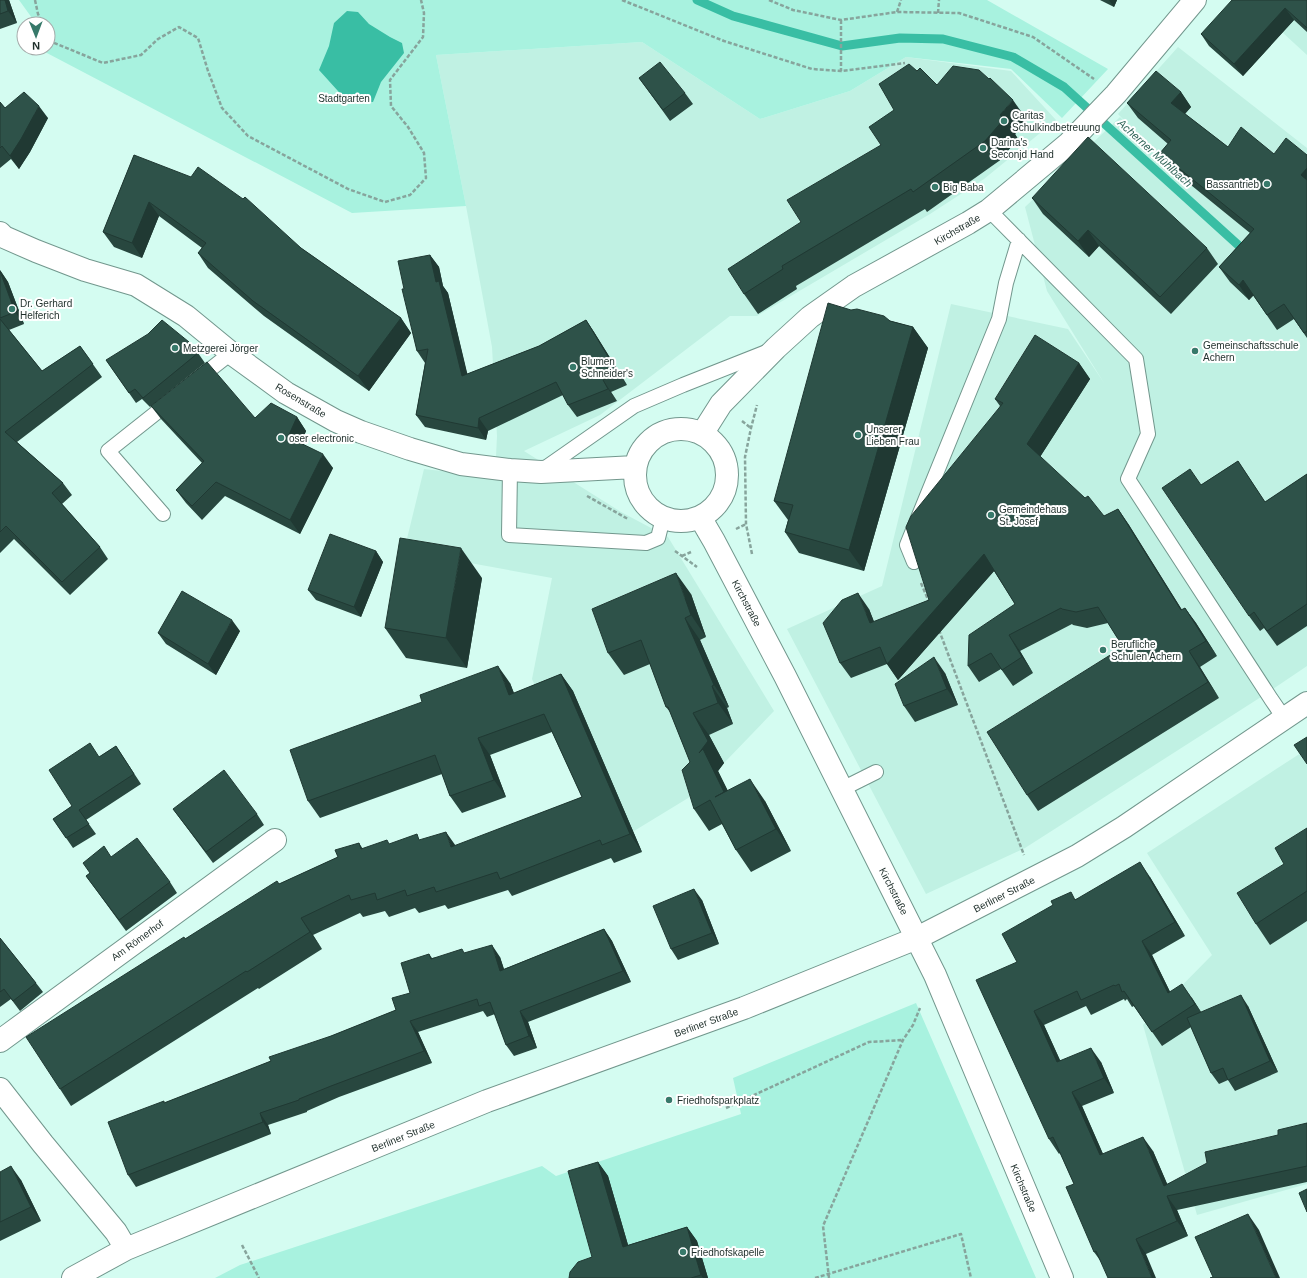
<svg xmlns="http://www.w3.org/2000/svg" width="1307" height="1278" viewBox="0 0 1307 1278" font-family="Helvetica,sans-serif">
<rect width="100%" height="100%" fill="#d4fcf1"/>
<path fill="#c0f1e3" d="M1247 0H1307V55Z
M642 42 760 119 850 91 906 57 1011 71 1056 120 984 179 930 214 757 316H730L600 415 524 451 621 512 668 537 774 711 724 763 698 792 634 831 606 842 532 679 552 578 404 551 424 469 495 477 497 436 492 347 466 206 436 55Z
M1178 47 1307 148V666L1261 697 1025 848 926 894 787 629 882 586 951 304 1068 329 1104 383 1047 291 1025 207 1120 117 1168 165 1118 114Z
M1307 749V1184L1197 1215 1143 1025 1212 955 1147 853Z"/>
<path fill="#a8f2df" d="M19 0H987L1108 69 1062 118 1011 69 906 57 850 91 760 119 642 42 436 55 466 206 352 213 45 52 44 48H48V24H34L32 18Z
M916 1003 1036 1278H215L240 1265 542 1166 556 1176 741 1114 733 1078Z"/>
<path fill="#39bea4" d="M347 11 358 12 369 24 390 37 402 43 404 53 381 82 373 102 347 101 319 70 329 46 334 23Z"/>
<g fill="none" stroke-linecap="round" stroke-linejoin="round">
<path stroke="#39bea4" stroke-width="9" d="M697 0 733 16 842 46 900 38 943 39 1013 57 1064 87 1247 253"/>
<defs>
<path id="lane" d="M989 210 1136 359 1148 434 1128 479 1271 699 1284 718
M198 379 231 353
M510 470 509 535 646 543 658 538 663 518
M541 471 634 406 683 385 769 351
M163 514 108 451 171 401
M914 562 907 545 999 319 1006 283 1019 240
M842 789 876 772"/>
<path id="street" d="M0 1041 275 840
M0 1089 43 1144 116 1232 126 1249
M73 1278 126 1249 487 1101 744 1008 917 938 1077 856 1124 827 1307 703"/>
<path id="secondary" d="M0 233 4 237 36 251 85 270 136 285 186 316 231 353 286 393 336 421 361 432 410 449 461 464 510 470 541 472 635 467
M635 475a46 46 0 1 1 92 0a46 46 0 1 1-92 0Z
M702 434 721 404 776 348 810 317 854 286 968 223 989 210 1068 144 1116 94 1195 0
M700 517 714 541 785 676 935 975 1062 1278"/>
</defs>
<use href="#lane" stroke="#72978d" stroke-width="16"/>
<use href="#street" stroke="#72978d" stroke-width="24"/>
<use href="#secondary" stroke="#72978d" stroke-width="24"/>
<path stroke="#87a49c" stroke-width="2.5" stroke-dasharray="4 2" stroke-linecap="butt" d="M35 0 38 14 43 24
M622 0 724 41 812 69 841 71 905 63
M769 0 793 10 841 20 897 12 959 13 1033 37 1094 79
M897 12 901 0
M938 13 939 0
M841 20V71
M48 33 52 42 103 63 141 55 158 39 179 27 198 38 208 71 222 108 248 136 348 189 385 202 410 195 426 178 424 153 408 127 391 106 390 80 423 37 424 13 421 0
M742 421 751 428
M587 496 628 519
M736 529 746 524
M675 551 697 567
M752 554 746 524 745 457 751 428 757 405
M682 556 691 552
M921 583 929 602
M939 630 1024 855
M726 1108 869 1042 903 1040
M242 1245 259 1278
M815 1278 961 1234 971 1278
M829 1278 823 1226 903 1040 913 1025 920 1008"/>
<use href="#lane" stroke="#fff" stroke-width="14"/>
<use href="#street" stroke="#fff" stroke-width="22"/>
<use href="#secondary" stroke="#fff" stroke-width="22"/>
</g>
<path fill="#28473f" d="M0 0H9L17 23 0 29Z
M1100 0H1117L1114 7Z
M1307 0V32L1294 20 1243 76 1209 46 1201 34Z
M917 71 937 85 1027 120 1015 134 1018 139 999 161 927 212 925 209 796 286 797 289 758 314 744 294 801 222 881 145 894 110Z
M639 78 685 93 693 104 670 121Z
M1181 92 1191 107 1185 114 1228 147 1274 154 1307 155V338L1294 319 1277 330 1253 295 1249 300 1230 282 1219 267 1250 233 1170 168 1160 153 1168 144 1138 118 1127 103Z
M0 102 5 108 48 118 30 152 19 169 11 159 0 168Z
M134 155 301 248 401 318 411 333 369 391 264 316 208 268 198 253 202 248 159 216 142 258 114 247 103 232Z
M1032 198 1207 248 1218 264 1171 314 1099 246 1089 257 1043 214Z
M430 255 439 267 443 286 448 293 467 374 539 346 586 320 594 332 627 385 611 392 617 401 577 417 568 405 563 395 488 431 486 440 425 427 416 415 425 363 417 351 404 289Z
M0 270 8 282 24 324 9 330 42 371 80 346 102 377 17 442 63 483 72 495 62 504 100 547 108 559 70 595 14 539 0 553Z
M851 310 913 327 928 348 864 571 799 553 785 532 788 520 774 501Z
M198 353 205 363 150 407 142 399 136 403 106 360Z
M1079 363 1090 379 1040 457 1104 516 1118 509 1129 525 1182 610 1185 608 1196 623 1217 656 1200 667 1219 698 1038 811 1027 795 1123 647 1108 623 1087 628 1073 625 1072 624 1020 651 1033 673 1013 686 1001 669 979 682 968 666 1015 604 994 571 898 680 887 664 851 678 840 663 869 609 874 622 929 600 1000 406 995 399Z
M151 406 255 418 297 417 306 431 301 443 333 468 300 534 225 496 202 520 186 503 176 490 202 463 161 419Z
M1238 461 1265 502 1307 474V626L1277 646 1264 628 1260 631 1249 616 1201 485Z
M376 551 383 562 361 617 316 600 308 590Z
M482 578 467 668 406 658 385 628Z
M691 594 706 637 700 640 729 707 727 708 733 724 709 735 724 763 718 771 728 791 765 801 791 851 751 872 736 850 722 824 709 831 694 809 690 762 670 712 666 707 650 664 624 675 608 653Z
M240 631 216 675 166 644 158 633Z
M945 673 958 705 915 722 904 706Z
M561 674 573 691 642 852 614 863 611 858 512 896 508 890 448 909 445 905 419 913 415 908 389 917 385 911 363 917 360 913 313 935 322 949 259 989 258 988 71 1106 60 1089 185 939 279 884 338 857 359 843 363 849 390 844 421 840 456 846 582 797 552 732 490 755 506 797 462 813 450 796 442 774 320 818 308 801 510 683 514 693Z
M116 746 141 784 86 820 96 834 73 848 53 819 72 806 99 757Z
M173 809 257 814 264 825 213 863Z
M1307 828V921L1270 945 1256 924 1284 864Z
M111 857 170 882 177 893 126 931 86 876Z
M1150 877 1185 936 1152 955 1170 992 1192 998 1201 1012 1248 1006 1278 1072 1235 1091 1228 1080 1219 1084 1211 1073 1191 1027 1162 1046 1134 1006 1132 1007 1127 999 1125 1001 1124 999 1091 1015 1086 1006 1044 1025 1060 1060 1101 1062 1114 1093 1082 1106 1103 1154 1153 1151 1167 1184 1307 1123V1182L1177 1210 1188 1236 1146 1254 1102 1263 1094 1252 1074 1184 1060 1153 1059 1154 1049 1139 1017 962 1053 905 1076 899Z
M702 900 719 944 678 960 671 949Z
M604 929 612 941 631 982 528 1022 537 1048 514 1056 506 1045 495 1014 487 1017 483 1011 418 1032 432 1063 339 1097 307 1111V1112L268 1125 271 1134 136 1187 128 1175 164 1103 271 1061 331 1036 396 1010 410 993 429 954 432 958 465 953 500 957 504 969Z
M0 938 36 983 43 992 20 1011 11 999 0 1007Z
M598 1162 608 1176 628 1245 687 1227 697 1241 708 1278H569L592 1257Z
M0 1172 21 1180 41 1221 0 1241Z"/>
<path fill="#203933" d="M5 0H9L17 23 8 11Z
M1109 0H1117L1114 7Z
M1285 8 1294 20 1243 76 1234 64Z
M1181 92 1191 107 1181 118 1171 103Z
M1013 100 1027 120 1015 134 1018 139 999 161 985 141 1000 115Z
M39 106 48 118 30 152 19 169 10 156Z
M1307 168V184L1301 175Z
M149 202 159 216 142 258 132 243Z
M1088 230 1099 246 1089 257 1078 241Z
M430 255 439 267 443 286 448 293 471 389 462 376 436 282Z
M0 270 8 282 24 324 15 312Z
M1243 280 1254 295 1249 300 1239 285Z
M401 318 411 333 369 391 358 376Z
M586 320 594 332 627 385 618 373Z
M913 327 928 348 864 571 849 550Z
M1079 363 1090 379 1038 460 1027 444Z
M603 380 617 401 608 389Z
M297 417 306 431 298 450 288 437Z
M479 418 488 431 486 440 478 428Z
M323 454 333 468 300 534 290 520Z
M1118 509 1129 525 1192 626 1181 610Z
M461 548 482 578 467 668 446 638Z
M376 551 383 562 361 617 354 607Z
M984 554 995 570 898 680 887 664Z
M676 573 691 594 706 637 691 615Z
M858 593 869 609 881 639 870 623Z
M1185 608 1196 623 1217 656 1206 641Z
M685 618 700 640 729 707 714 685Z
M232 620 240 631 216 675 208 664Z
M1009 635 1020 651 1033 673 1022 657Z
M1189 651 1200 667 1219 698 1208 682Z
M934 657 945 673 958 705 947 689Z
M498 666 510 683 521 712 509 695Z
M561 674 573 691 642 852 630 834Z
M712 686 727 708 733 724 718 703Z
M693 713 709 735 724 763 718 771 739 814 724 792 699 753Z
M478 738 490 755 506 797 494 780Z
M750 779 765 801 791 851 776 829Z
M446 832 458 849 451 847Z
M1140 862 1150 877 1185 936 1175 922Z
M694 889 702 900 719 944 712 933Z
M301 918 313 935 322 949 310 932Z
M604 929 612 941 631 982 623 971Z
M1142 941 1152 955 1178 1008 1168 993Z
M492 945 500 957 508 982 500 971Z
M1182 984 1192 998 1205 1018 1195 1004Z
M1241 995 1248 1006 1278 1072 1270 1061Z
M520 1011 528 1022 537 1048 529 1036Z
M1034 1011 1044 1025 1067 1076 1057 1062Z
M410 1021 418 1032 432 1063 424 1051Z
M1091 1048 1101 1062 1114 1093 1104 1078Z
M1072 1092 1082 1106 1110 1170 1100 1155Z
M260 1113 268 1125 271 1134 263 1122Z
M1143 1137 1153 1151 1172 1195 1164 1186Z
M598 1162 608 1176 633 1262 623 1247Z
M11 1166 21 1180 41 1221 31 1207Z
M1167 1196 1177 1210 1188 1236 1177 1221Z
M1248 1214 1259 1230 1280 1278H1276Z
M687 1227 697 1241 708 1278H703L701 1275Z
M1136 1239 1146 1254 1156 1278H1152Z"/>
<path fill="#2e5249" stroke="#203933" d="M0 0H5L8 11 0 14Z
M1232 0H1307V28L1285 8 1234 64 1201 34Z
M660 62 685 93 663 110 639 78Z
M909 64 917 71 920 68 937 85 953 66 979 70 989 79 990 78 1013 100 1000 115 1004 119 985 141 913 192 911 189 782 266 783 269 744 294 728 269 801 222 787 200 881 145 869 127 894 110 879 84Z
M1156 71 1181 92 1171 103 1228 147 1241 127 1274 154 1286 138 1307 155V168L1301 175 1307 180V331L1304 333 1284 304 1267 315 1243 280 1239 285 1219 267 1254 229 1160 153 1171 140 1127 103Z
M24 92 39 106 21 139 10 156 2 146 0 148V102L5 108Z
M1088 137 1207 248 1160 297 1088 230 1078 241 1032 198Z
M134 155 191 177 198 167 243 199 245 197 301 248 401 318 358 376 253 301 198 253 206 243 149 202 132 243 103 232Z
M430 255 436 282 439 281 462 376 539 346 586 320 618 373 603 380 608 389 568 405 556 382 479 418 478 428 416 415 428 349 417 351 402 289H404L398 261Z
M0 271 15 312 0 318Z
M828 303 851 310 857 309 884 316 890 321 913 327 849 550 785 532 793 505 774 501Z
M0 319 42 371 80 346 93 364 5 432 63 483 52 493 100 547 62 582 6 526 0 532Z
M162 320 189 342 198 353 143 398 135 389 129 393 106 360 148 334Z
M1035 335 1079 363 1027 444 1085 498 1088 496 1104 516 1118 509 1181 610 1185 608 1206 641 1189 651 1208 682 1027 795 987 732 1123 647 1098 607 1076 612 1062 609 1061 608 1009 635 1022 657 1002 670 991 653 968 666 969 635 1015 604 984 554 887 664 880 647 840 663 823 623 842 600 858 593 870 623 929 600 906 527 911 516 1003 403 995 399Z
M207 362 255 418 271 403 297 417 288 437 323 454 290 520 216 482 192 506 176 490 204 461 151 406Z
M1238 461 1265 502 1307 474V604L1267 631 1254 612 1249 616 1162 488 1190 469 1201 485Z
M330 534 376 551 354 607 308 590Z
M400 538 461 548 446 638 385 628Z
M676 573 691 615 685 618 714 685 712 686 718 703 693 713 708 741 699 753 703 749 724 792 715 797 750 779 776 829 736 850 710 800 694 809 682 770 690 762 668 707H666L641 640 608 653 592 609Z
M182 591 232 620 208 664 158 633Z
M934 657 947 689 904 706 895 684Z
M498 666 509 695 561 674 630 834 602 845 600 840 500 879 497 872 436 892 434 887 407 896 405 890 377 900 375 893 351 900 349 895 301 918 310 932 247 972 246 971 60 1089 26 1037 184 937 185 939 277 881 279 884 338 857 335 850 359 843 361 849 387 840 389 844 417 834 419 840 446 832 451 847 582 797 544 714 478 738 494 780 450 796 435 755 308 801 290 750 422 702 420 695Z
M1307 737V764L1294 745Z
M90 743 99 757 116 746 134 774 79 810 89 824 66 838 53 819 72 806 49 770Z
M224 770 257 814 206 852 173 809Z
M1307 828V891L1256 924 1237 893 1284 864 1275 848Z
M137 838 170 882 119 920 86 876 90 873 83 863 104 846 111 857Z
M1140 862 1175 922 1142 941 1168 993 1182 984 1195 1004 1152 1032 1124 991 1122 992 1119 984 1115 986 1114 985 1081 1000 1077 991 1034 1011 1057 1062 1091 1048 1104 1078 1072 1092 1100 1155 1143 1137 1164 1186 1207 1163 1205 1152 1278 1135V1130L1307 1123V1166L1167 1196 1177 1221 1136 1239 1152 1278H1108L1096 1251 1094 1252 1066 1187 1074 1184 1053 1137 1049 1139 976 980 1017 962 1002 934 1053 905 1051 901 1071 892 1075 900Z
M694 889 712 933 671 949 653 906Z
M604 929 623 971 520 1011 529 1036 506 1045 490 1002 479 1006 477 999 410 1021 424 1051 331 1086 299 1099V1100L260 1113 263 1122 128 1175 108 1122 164 1101V1103L271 1061 269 1057 331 1036 396 1010 392 998 410 993 401 963 429 954 431 959 462 949 464 953 492 945 500 971Z
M0 938 36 983 13 1001 4 989 0 992Z
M1241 995 1270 1061 1228 1080 1223 1068 1211 1073 1187 1018Z
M598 1162 623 1247 687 1227 701 1275 691 1278H569L570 1272 578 1262 592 1257 568 1171Z
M11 1166 31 1207 0 1222V1172Z
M1307 1189V1212L1299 1193Z
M1248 1214 1276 1278H1210L1213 1277 1195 1237Z"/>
<g fill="#37796a" stroke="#fff" stroke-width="1.5">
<circle cx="1004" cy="121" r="4"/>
<circle cx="983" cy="148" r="4"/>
<circle cx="1267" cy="184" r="4"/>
<circle cx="935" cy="187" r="4"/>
<circle cx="12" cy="309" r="4"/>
<circle cx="175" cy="348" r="4"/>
<circle cx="1195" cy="351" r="4"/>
<circle cx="573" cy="367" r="4"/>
<circle cx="858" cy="435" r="4"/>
<circle cx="281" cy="438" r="4"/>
<circle cx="991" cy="515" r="4"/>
<circle cx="1103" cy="650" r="4"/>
<circle cx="669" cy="1100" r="4"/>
<circle cx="683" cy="1252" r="4"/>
</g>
<g text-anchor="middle" stroke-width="4" stroke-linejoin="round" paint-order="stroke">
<g font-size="10" fill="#1b312b" stroke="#fff">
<text x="344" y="102">Stadtgarten</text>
</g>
<g font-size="10" fill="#1e2e2a" stroke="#fff" text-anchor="start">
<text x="1012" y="119">Caritas<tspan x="1012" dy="12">Schulkindbetreuung</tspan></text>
<text x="991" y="146">Darina's<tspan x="991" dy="12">Seconjd Hand</tspan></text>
<text x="1259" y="188" text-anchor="end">Bassantrieb</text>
<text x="943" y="191">Big Baba</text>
<text x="20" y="307">Dr. Gerhard<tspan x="20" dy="12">Helferich</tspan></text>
<text x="1203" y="349">Gemeinschaftsschule<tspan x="1203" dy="12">Achern</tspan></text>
<text x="183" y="352">Metzgerei Jörger</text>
<text x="581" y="365">Blumen<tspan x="581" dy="12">Schneider's</tspan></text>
<text x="866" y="433">Unserer<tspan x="866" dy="12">Lieben Frau</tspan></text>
<text x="289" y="442">oser electronic</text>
<text x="999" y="513">Gemeindehaus<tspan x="999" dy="12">St. Josef</tspan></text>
<text x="1111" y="648">Berufliche<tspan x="1111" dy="12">Schulen Achern</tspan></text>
<text x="677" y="1104">Friedhofsparkplatz</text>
<text x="691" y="1256">Friedhofskapelle</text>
</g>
<g font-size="10" fill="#1e2e2a" stroke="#fff">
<text transform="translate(957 229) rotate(-30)" y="4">Kirchstraße</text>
<text transform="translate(301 400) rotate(31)" y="4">Rosenstraße</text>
<text transform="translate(747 603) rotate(62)" y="4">Kirchstraße</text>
<text transform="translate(894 891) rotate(63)" y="4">Kirchstraße</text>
<text transform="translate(1004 894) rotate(-27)" y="4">Berliner Straße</text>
<text transform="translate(137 940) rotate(-36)" y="4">Am Römerhof</text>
<text transform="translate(706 1022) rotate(-20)" y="4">Berliner Straße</text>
<text transform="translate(403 1136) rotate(-22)" y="4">Berliner Straße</text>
<text transform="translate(1024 1188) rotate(67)" y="4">Kirchstraße</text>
</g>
<g font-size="11" font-style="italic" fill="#2e6357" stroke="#fff">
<text transform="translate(1155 153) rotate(42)" y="4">Acherner Mühlbach</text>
</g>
</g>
<g transform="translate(36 36) rotate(179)"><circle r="19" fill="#ffffff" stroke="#a5abaa"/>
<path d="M0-3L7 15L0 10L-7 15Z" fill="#37796a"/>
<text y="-6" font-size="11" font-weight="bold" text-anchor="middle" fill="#1e2e2a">N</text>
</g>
</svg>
